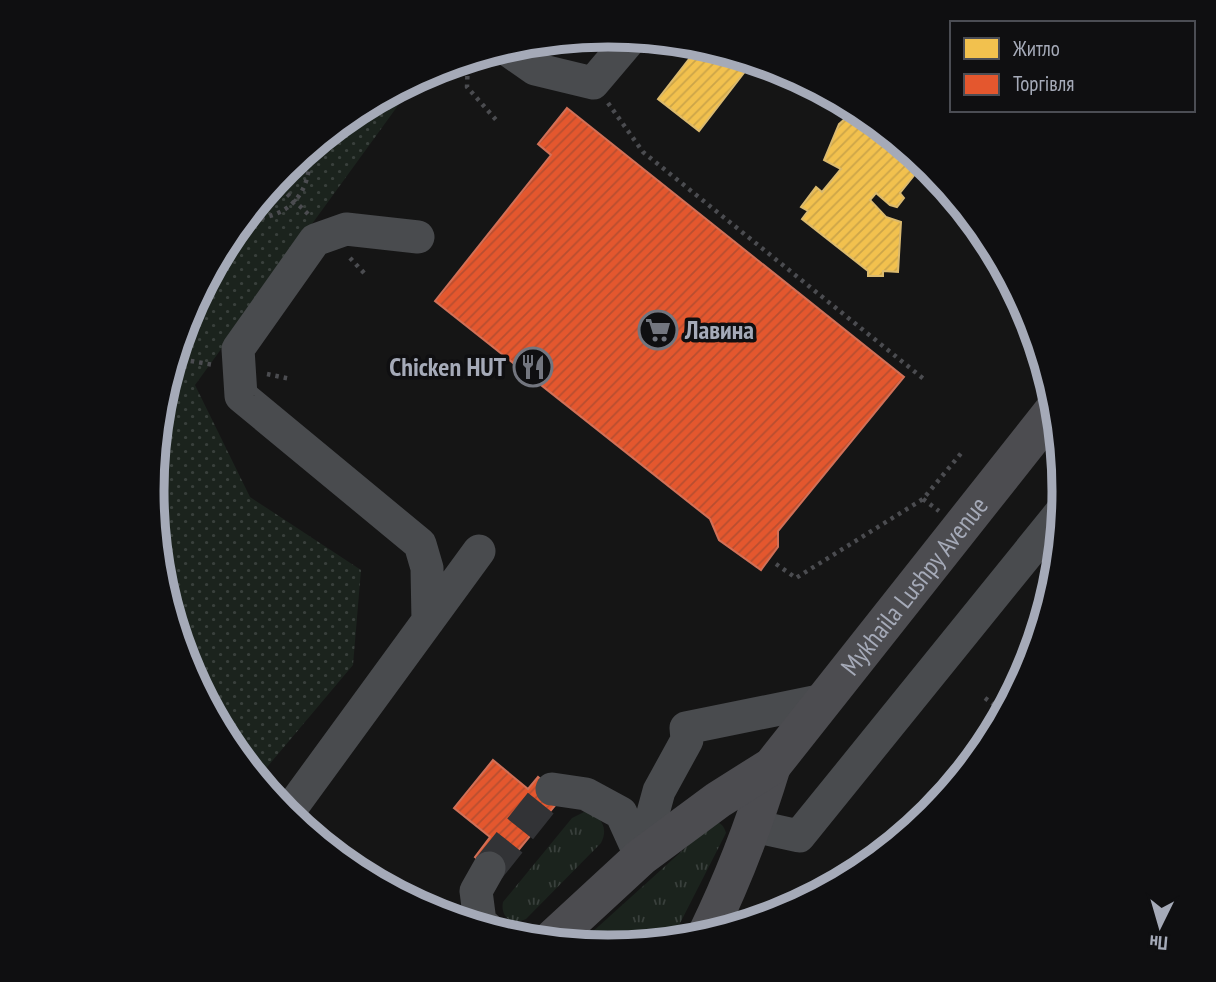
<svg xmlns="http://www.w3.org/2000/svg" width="1216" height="982" viewBox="0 0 1216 982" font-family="'PT Sans Narrow',sans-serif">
<defs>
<pattern id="grass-tufts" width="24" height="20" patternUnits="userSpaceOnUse" patternTransform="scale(1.75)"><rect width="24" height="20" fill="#1b231d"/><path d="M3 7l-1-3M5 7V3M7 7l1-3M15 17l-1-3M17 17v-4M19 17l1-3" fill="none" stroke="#39403c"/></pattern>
<pattern id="park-dots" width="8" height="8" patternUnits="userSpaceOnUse" patternTransform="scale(1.75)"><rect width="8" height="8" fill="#1b231d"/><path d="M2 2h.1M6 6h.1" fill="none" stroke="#39403c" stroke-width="1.8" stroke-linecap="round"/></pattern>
<pattern id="homes-hatch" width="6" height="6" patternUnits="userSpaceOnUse" patternTransform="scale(1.75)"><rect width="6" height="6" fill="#f2c14e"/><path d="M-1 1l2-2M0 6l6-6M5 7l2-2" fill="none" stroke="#cca549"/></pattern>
<pattern id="shops-hatch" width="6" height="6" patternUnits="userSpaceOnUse" patternTransform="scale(1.75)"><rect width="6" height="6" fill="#e4572e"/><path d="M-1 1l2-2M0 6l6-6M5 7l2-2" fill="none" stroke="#b84e30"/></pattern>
</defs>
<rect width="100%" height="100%" fill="#151515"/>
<path fill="url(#grass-tufts)" d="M584 812C601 814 609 828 601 843L526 919C512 926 500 917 503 902L572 818Z
M714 822C721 822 724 826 726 833L671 941 608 947 579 944Z"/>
<path fill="url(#park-dots)" d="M418 78 195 385 250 497 361 570 353 665 257 779 229 744 187 665 161 580 152 491 161 402 187 316 229 237 286 168 355 112Z"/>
<path fill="url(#homes-hatch)" stroke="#dbba6e" stroke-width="2" d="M700 45 753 61 699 131 658 99Z
M856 109 928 167 922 175 916 173 900 193 904 198 897 207 890 205 876 193 870 200 886 217 901 222 898 272 883 271V276H868V271L802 219 808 211 801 207 816 187 822 192 841 169 824 160 839 124Z"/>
<path fill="url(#shops-hatch)" stroke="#d17057" stroke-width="2" d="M567 108 904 377 778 531V547L761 570 719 540 710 519 435 301 551 155 538 144Z
M493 760 528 789 538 777 562 797 498 875 475 857 490 837 454 808Z"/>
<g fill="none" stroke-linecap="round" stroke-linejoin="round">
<path stroke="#323336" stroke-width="33" stroke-dasharray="33 17" stroke-linecap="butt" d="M489 868 552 789"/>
<path stroke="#4b4c50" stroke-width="4.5" stroke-dasharray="3.5 5" stroke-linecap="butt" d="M468 59 467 87 497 121
M608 103 643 152 925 380
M275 182 308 214
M244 219C288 220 313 194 309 149
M350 258 366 275
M174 358 214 365
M267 374 291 379
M923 499 939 511
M776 564 796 578 923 499 963 451
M985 698 1004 712"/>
<path stroke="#494b4e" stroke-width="33" d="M505 48 535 69 593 83 632 37
M418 237 346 229 315 240 238 349 241 396 420 544 427 568 428 621
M552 789 586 794 621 813 641 857
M287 814 479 551
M754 826 799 836 1062 511
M641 857 659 791 687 740 686 728 824 700
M488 929 480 922 476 891 489 868"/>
<g stroke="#4c4c50" stroke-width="38">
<path d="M706 935C733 880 754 825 772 766"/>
<path id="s1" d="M550 941 641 857 718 800 772 766 1056 407"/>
</g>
</g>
<defs>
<symbol id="supermarket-ring" viewBox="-11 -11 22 22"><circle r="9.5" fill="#0f0f11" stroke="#73767f" stroke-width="1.5"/><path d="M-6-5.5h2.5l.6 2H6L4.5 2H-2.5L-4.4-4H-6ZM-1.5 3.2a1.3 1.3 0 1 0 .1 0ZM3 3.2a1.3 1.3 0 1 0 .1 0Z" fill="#73767f"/></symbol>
<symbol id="restaurant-ring" viewBox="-11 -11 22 22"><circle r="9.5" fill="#0f0f11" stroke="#73767f" stroke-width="1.5"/><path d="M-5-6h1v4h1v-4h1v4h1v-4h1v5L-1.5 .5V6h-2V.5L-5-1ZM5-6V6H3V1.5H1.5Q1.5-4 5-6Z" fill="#73767f"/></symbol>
</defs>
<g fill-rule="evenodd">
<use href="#supermarket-ring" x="636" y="308" width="44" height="44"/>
<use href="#restaurant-ring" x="511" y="345" width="44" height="44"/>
</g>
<g text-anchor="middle" stroke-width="7" stroke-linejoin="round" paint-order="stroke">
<g font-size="26" font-weight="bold" fill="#a5aab8" stroke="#0f0f11" text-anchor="start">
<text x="685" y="339">Лавина</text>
<text x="506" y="376" text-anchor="end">Chicken HUT</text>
</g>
<g font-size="26" fill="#a5aab8" stroke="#0f0f11">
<text dy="9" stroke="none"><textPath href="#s1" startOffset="513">Mykhaila Lushpy Avenue</textPath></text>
</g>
</g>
<path d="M0 0H1216V982H0ZM164 491a444 444 0 1 1 888 0a444 444 0 1 1-888 0Z" fill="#0f0f11" fill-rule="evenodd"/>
<path fill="none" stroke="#a5aab8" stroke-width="9" d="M164 491a444 444 0 1 1 888 0a444 444 0 1 1-888 0Z"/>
<rect x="950" y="21" width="245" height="91" fill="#0f0f11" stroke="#4b4d54" stroke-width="2"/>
<rect x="964" y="38" width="35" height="21" fill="#f2c14e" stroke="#4b4d54" stroke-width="2"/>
<text x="1013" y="56" font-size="21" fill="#a5aab8">Житло</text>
<rect x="964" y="74" width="35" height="21" fill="#e4572e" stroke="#4b4d54" stroke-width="2"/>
<text x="1013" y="91" font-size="21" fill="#a5aab8">Торгівля</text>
<g transform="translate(1160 926) rotate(185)" stroke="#0f0f11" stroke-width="5" paint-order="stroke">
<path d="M0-5L12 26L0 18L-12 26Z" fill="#a5aab8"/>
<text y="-10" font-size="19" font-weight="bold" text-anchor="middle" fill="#a5aab8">Пн</text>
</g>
</svg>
